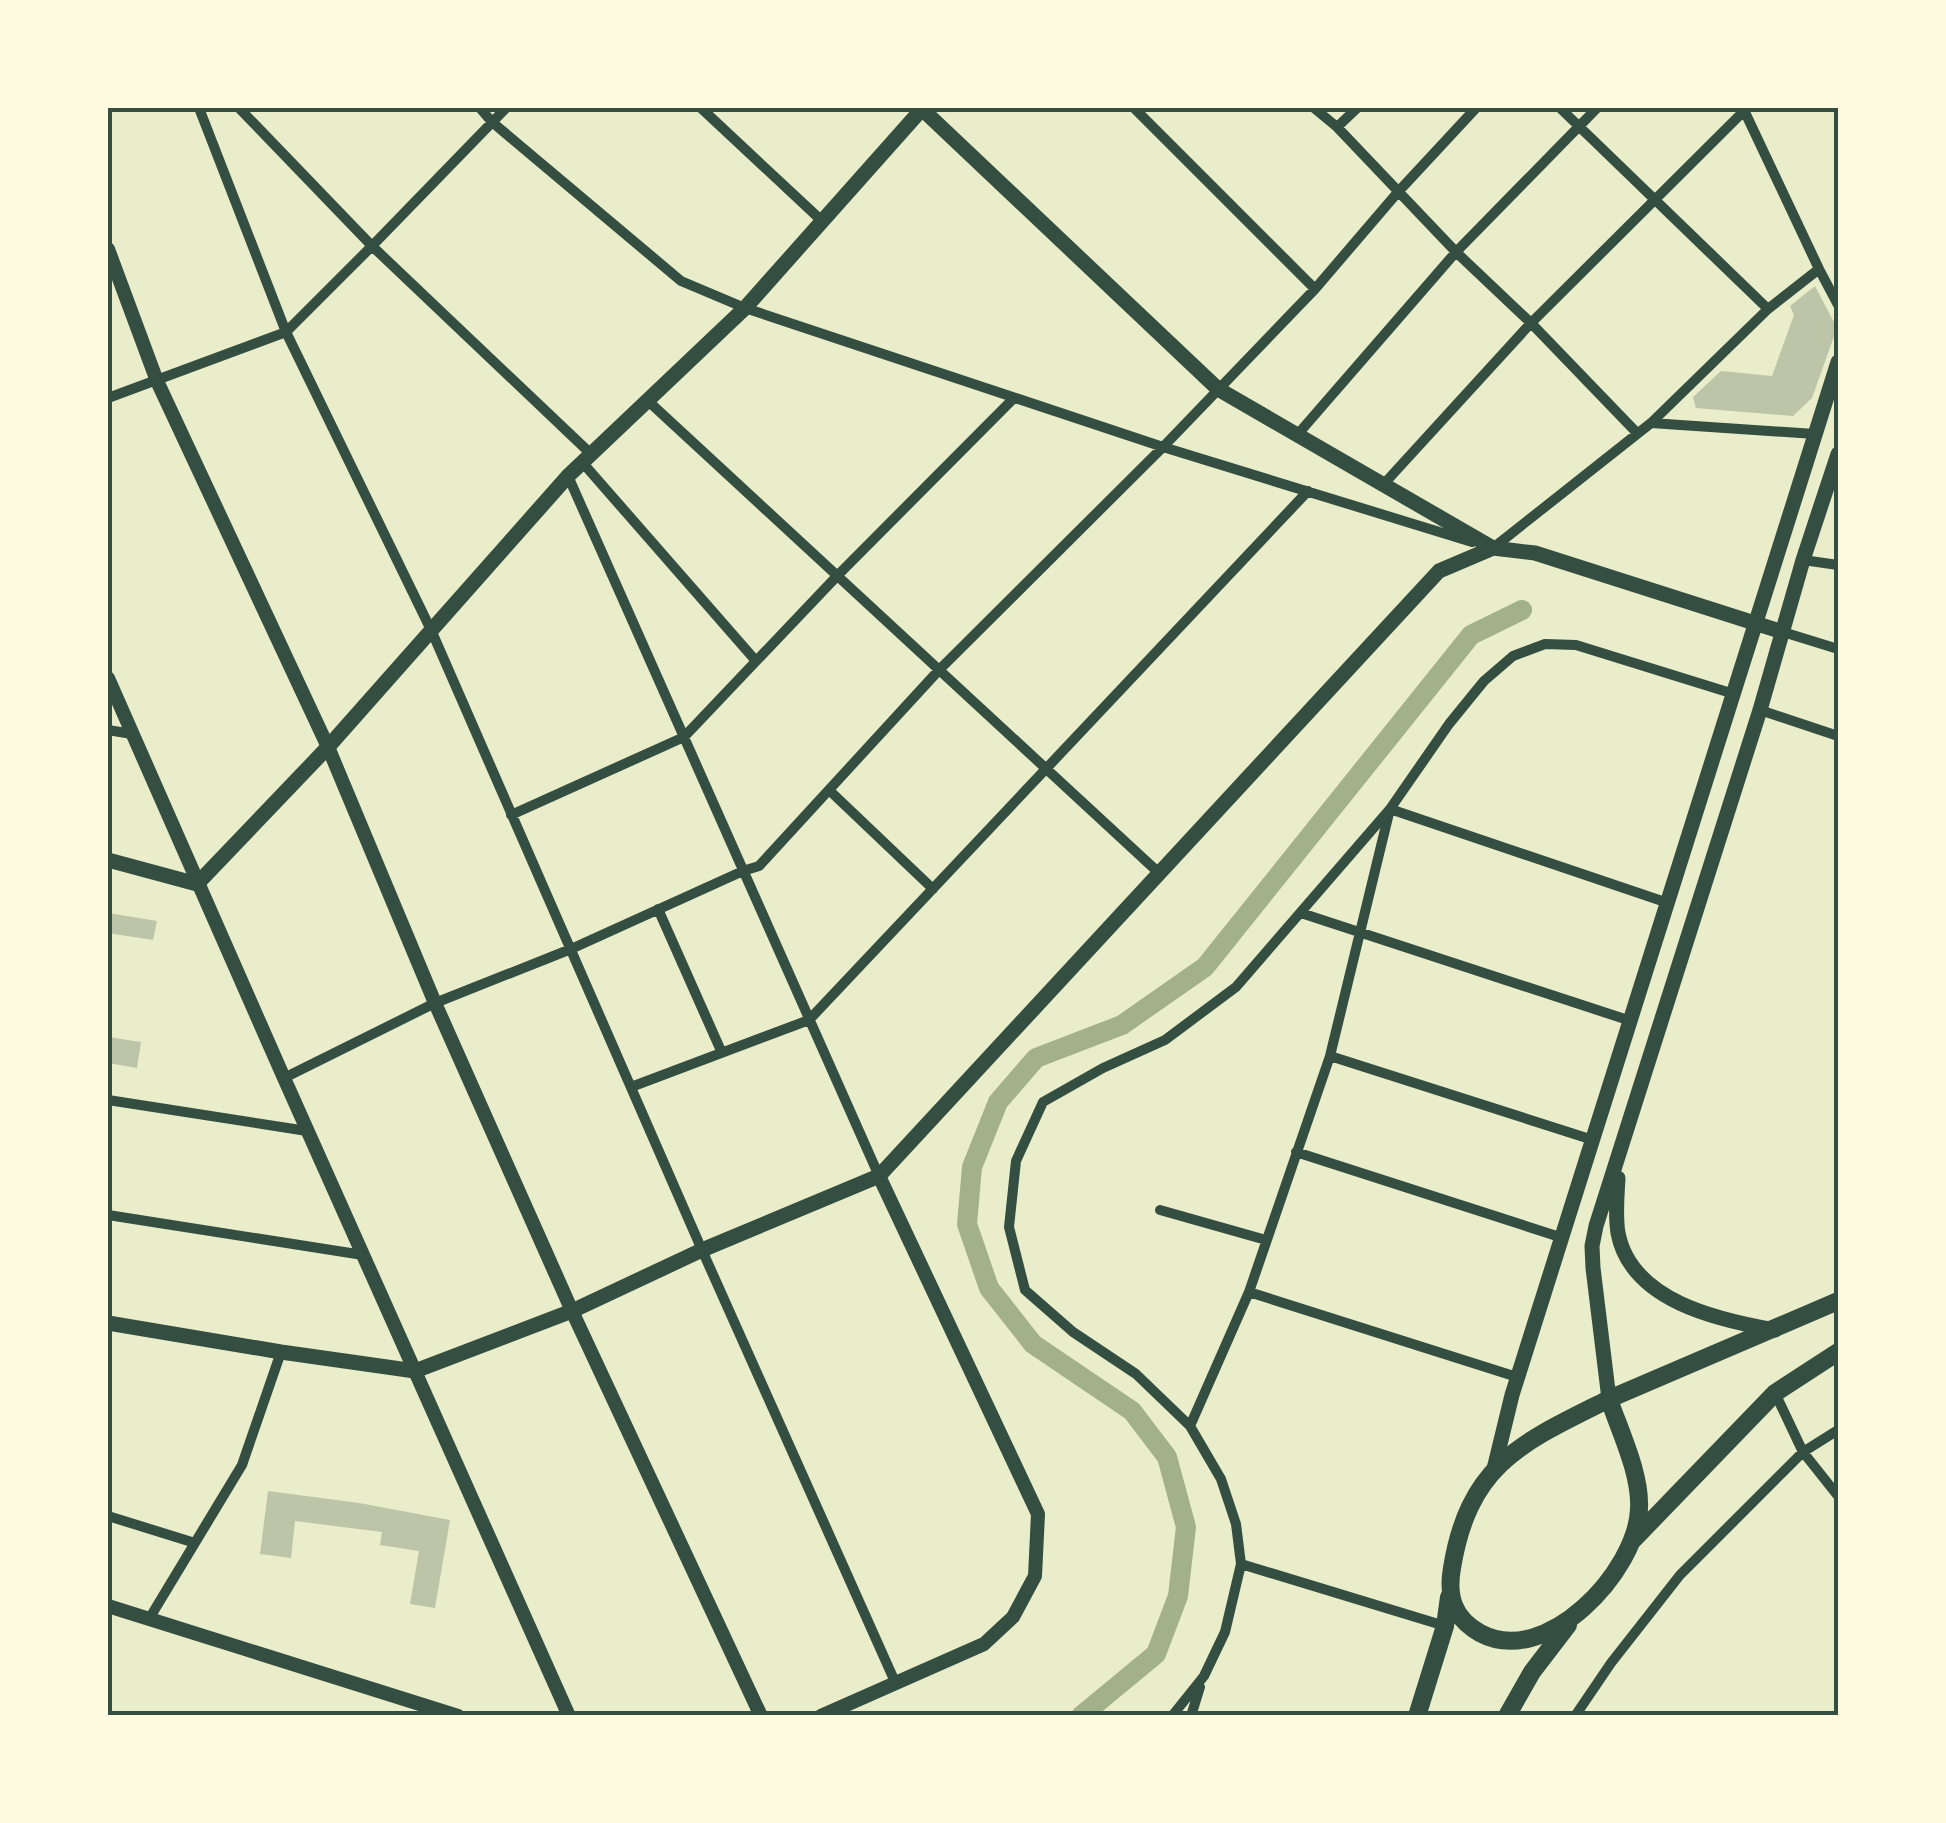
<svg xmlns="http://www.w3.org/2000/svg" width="1946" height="1823" viewBox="0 0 1946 1823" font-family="'DM Sans',sans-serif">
<rect width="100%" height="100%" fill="#e9edc9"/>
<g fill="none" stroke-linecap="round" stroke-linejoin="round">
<path stroke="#a3b18a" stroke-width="20" d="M1081 1716 1156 1654 1178 1596 1186 1527 1167 1457 1132 1411 1033 1344 989 1288 967 1224 972 1167 998 1102 1036 1058 1122 1025 1205 967 1471 635 1522 610"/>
</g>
<path fill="#bcc5a7" d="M1815 286 1837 328 1812 398 1793 416 1696 408 1693 397 1721 371 1772 376 1794 315 1790 306Z
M108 913 157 921 153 940 108 933Z
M108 1037 141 1042 137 1068 108 1063Z
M268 1491 359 1503 450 1520 435 1608 410 1604 419 1551 380 1545 382 1532 295 1521 291 1558 260 1554Z"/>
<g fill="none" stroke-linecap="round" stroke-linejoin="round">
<path stroke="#344e41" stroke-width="10" d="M199 108 286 332 432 632 702 1250 896 1684
M239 108 372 246 590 453
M480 108 492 122 681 281 745 308 1163 447 1472 542
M701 108 822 221
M1134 108 1315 289
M1314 108 1337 127 1456 252 1531 323 1637 433
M1560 108 1768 309
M1743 108 1819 269 1838 305
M1337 127 1357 108
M108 398 286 332 372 246 506 108
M647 400 1159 873
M1651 423 1815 434
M1298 434 1456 252 1597 108
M582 462 756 661
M568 476 879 1176
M1382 486 1531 323 1743 112
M1493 548 1651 423 1768 309 1819 269
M1803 560 1838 565
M1783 632 1838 649
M1760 710 1838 736
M108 730 132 734
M829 790 933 889
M511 815 684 737 838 575 1014 398
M658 909 722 1053
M1301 913 1631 1021
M1330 1056 1593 1140
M284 1078 435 1003 571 949 743 871 759 866 939 670 1163 447 1315 289 1398 192 1476 108
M631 1087 809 1020 1308 491
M108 1100 307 1131
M1296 1152 1563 1238
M1160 1210 1266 1240
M108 1215 363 1255
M1249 1292 1517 1377
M1775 1393 1803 1452 1838 1496
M1190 1426 1249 1292 1330 1056 1390 809 1668 903
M108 1516 195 1543
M1241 1564 1445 1626
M149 1619 242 1465 281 1352
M1172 1716 1204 1676 1225 1632 1241 1564 1236 1524 1221 1479 1190 1426 1136 1374 1073 1332 1025 1290 1009 1227 1016 1161 1043 1102 1103 1068 1165 1040 1236 987 1390 809 1449 724 1484 681 1513 656 1545 644 1576 645 1734 694
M1191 1716 1200 1687
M1575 1716 1611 1663 1680 1575 1803 1452 1838 1430"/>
<path stroke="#344e41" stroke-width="14" d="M108 249 157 381 328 747 435 1003 572 1311 761 1716
M108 678 284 1078 569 1716
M108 1606 458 1716
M821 1716 984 1644 1013 1617 1035 1576 1038 1514 879 1176"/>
<path stroke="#344e41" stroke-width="15" d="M923 108 922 109 1218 389 1493 548 1535 553 1783 632
M108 860 197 884 328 747 568 476 745 308 922 109 920 108
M1618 1178C1617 1196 1615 1215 1618 1233 1631 1301 1718 1320 1775 1330
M108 1323 281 1352 415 1371 572 1311 702 1250 879 1176 1439 571 1493 548
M1609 1399 1593 1268 1592 1246 1596 1226 1760 710 1803 560 1838 454
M1494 1469 1512 1395 1838 362"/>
<path stroke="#344e41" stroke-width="18" d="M1609 1399C1620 1432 1641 1474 1639 1509 1637 1571 1546 1669 1480 1633 1453 1618 1447 1596 1452 1568 1469 1463 1523 1442 1609 1399Z
M1609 1399 1838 1301
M1633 1540 1775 1393 1838 1352
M1417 1716 1445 1626 1449 1597
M1507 1716 1532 1672 1568 1625"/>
</g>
<rect width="1946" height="1823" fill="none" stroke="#fefae0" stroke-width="220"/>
<rect x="110" y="110" width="1726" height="1603" fill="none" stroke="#344e41" stroke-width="4"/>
</svg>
